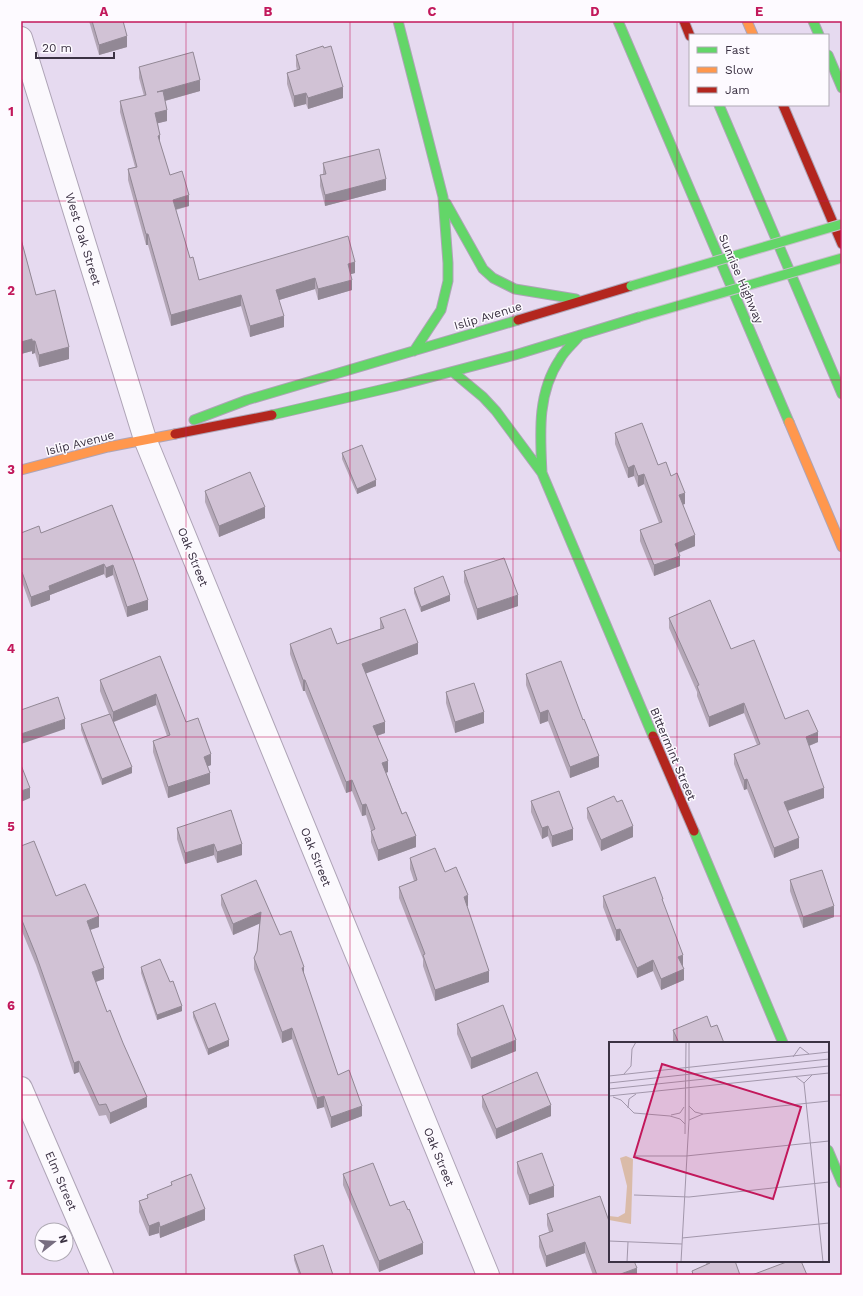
<svg xmlns="http://www.w3.org/2000/svg" width="863" height="1296" viewBox="0 0 863 1296" font-family="'Work Sans',sans-serif">
<rect width="100%" height="100%" fill="#e6daf0"/>
<g fill="none" stroke-linecap="round" stroke-linejoin="round">
<defs>
<path id="street" d="M21 38 145 439 488 1275
M21 1088 102 1275"/>
<path id="fast" d="M398 21 443 197 448 263V281L441 310 414 351
M618 21 789 422
M813 21 819 35
M828 55 842 88
M719 105 842 394
M446 203 483 269 493 278 515 289 576 299
M453 372 483 397 496 411 542 473
M272 415 397 386 515 355 639 317
M194 420 247 400 518 320
M542 473 653 736
M542 473C540 433 537 393 560 359 565 350 574 343 580 335
M694 831 783 1043
M828 1150 842 1183"/>
<path id="slow" d="M747 21 753 35
M789 422 842 547
M21 470 108 447 175 434"/>
<path id="jam" d="M684 21 690 36
M783 105 842 244
M518 320 631 286
M175 434 272 415
M653 736 694 831"/>
</defs>
<use href="#street" stroke="#aea4b6" stroke-width="24"/>
<use href="#fast" stroke="#aea4b6" stroke-width="11"/>
<use href="#slow" stroke="#aea4b6" stroke-width="11"/>
<use href="#jam" stroke="#aea4b6" stroke-width="11"/>
<use href="#street" stroke="#fbf9fd" stroke-width="22"/>
<use href="#fast" stroke="#63d668" stroke-width="9"/>
<use href="#slow" stroke="#ff974d" stroke-width="9"/>
<use href="#jam" stroke="#b3261e" stroke-width="9"/>
<defs>
<path id="fast-bridge" d="M631 286 842 224
M639 317 842 258"/>
</defs>
<use href="#fast-bridge" stroke="#c4bdc9" stroke-width="11" stroke-linecap="butt"/>
<use href="#fast-bridge" stroke="#63d668" stroke-width="9"/>
</g>
<path fill="#b4a7b7" d="M89 21H123L127 47 99 55Z
M296 55 343 98 308 109 306 104 294 107 287 84V73L297 70 296 66Z
M139 67 200 91 165 101 167 121 158 123 160 144 170 175 189 206 176 210 190 258 199 280 355 273 351 274 352 290 318 300 315 289 279 300 284 327 250 337 241 306 171 326 148 245H146L128 180V169L135 167 120 112V101L144 96 139 78Z
M323 163 386 190 325 206 320 186V175L323 174Z
M21 239 36 295 69 359 39 367 35 353 32 354V351L21 354Z
M615 433 658 465 671 476 685 504H683L695 546 679 553 680 566 654 576 640 541V530L659 523 644 484 638 487 634 476 628 478 615 444Z
M342 453 376 486 357 494 342 459Z
M205 491 265 518 219 537 205 502Z
M112 505 148 610 127 617 113 575 106 578 104 574 50 595V600L31 607 22 582 21 583V533H41Z
M464 571 518 606 477 620 464 582Z
M414 588 450 601 421 612 414 593Z
M380 618 418 654 365 673 385 733 377 736 388 772 386 773 416 847 378 861 371 842V831L366 815 362 816 352 791 346 793 305 691H303L290 654V644H337L380 629Z
M669 618 731 649 785 719 818 742 809 746 824 798 788 811 799 848 774 858 747 789 744 790 734 764V754L757 745 744 713 709 727 697 696V692L669 628Z
M160 656 186 722 211 765 208 766 210 784 168 798 153 752V741L167 736 156 705 114 722 132 773 102 785 81 730V724L109 714 100 691V680Z
M526 674 583 720 599 767 570 778 548 721 540 724 526 685Z
M446 692 484 723 455 733 446 703Z
M531 801 573 840 552 847 548 836 542 839 531 812Z
M587 808 633 837 601 851 587 818Z
M177 828 242 855 217 863 214 855 185 864 177 839Z
M21 846 56 896 99 927 90 930 104 979 96 982 107 1012 147 1107 110 1124 106 1115 99 1116 79 1072 74 1074 36 965 21 929Z
M410 858 468 906H467L489 982 435 1001 423 966V959L399 898V887L414 881 410 869Z
M790 880 834 917 803 928 790 891Z
M221 895 280 935 304 975 338 1075 362 1116 331 1128 324 1107 317 1109 292 1039 282 1043 254 969V958L257 951 260 923 233 935 221 905Z
M603 896 663 903 683 966 684 980 661 990 653 971 637 978 620 940 616 941 603 907Z
M141 967 170 982 182 1011 157 1020 141 973Z
M193 1012 229 1046 208 1055 193 1017Z
M457 1024 516 1051 471 1069 457 1034Z
M711 1027 724 1043H674L673 1041V1030Z
M482 1096 551 1116 496 1139 482 1107Z
M517 1162 554 1197 529 1205 517 1173Z
M343 1174 390 1206 423 1254 379 1272 343 1185Z
M171 1182 205 1220 160 1238 159 1233 149 1236 139 1212V1201L147 1198V1195L171 1186Z
M547 1214 610 1261 637 1275H593L585 1253 546 1267 539 1247V1236L549 1232 547 1225Z
M294 1255 333 1275H299L294 1260Z
M705 1261H735L692 1274V1271L707 1265Z"/>
<path fill="#928895" d="M127 36V47L99 55V45Z
M200 80V91L157 103V92Z
M343 87V98L308 109V98Z
M306 93V104L294 107V96Z
M167 110V121L155 124V113Z
M160 135V146L158 136Z
M386 179V190L325 206V195Z
M189 195V206L173 210V200Z
M146 234H148V245H146Z
M355 262V273L348 275V264Z
M315 278V289L276 301V290Z
M352 280V290L318 300V289Z
M241 295V306L171 326V315Z
M284 316V327L250 337V326Z
M32 339V351L21 354V342Z
M32 341H35V353L32 354Z
M69 347V359L39 367V355Z
M634 465V476L628 478V468Z
M644 474V484L638 487V476Z
M376 480V486L357 494V489Z
M685 493V504L679 506V495Z
M265 507V518L219 537V526Z
M695 535V546L675 554V544Z
M680 556V566L654 576V565Z
M104 564V574L50 595V600L31 607V597L49 586Z
M113 565V575L106 578V568Z
M21 572H22V582L21 583Z
M450 595V601L421 612V607Z
M518 595V606L477 620V609Z
M148 600V610L127 617V607Z
M418 643V654L362 675V664Z
M303 680H305V691H303Z
M156 694V705L113 722V712Z
M744 703V713L709 727V717Z
M548 710V721L540 724V713Z
M484 712V723L455 733V722Z
M65 719V729L21 744V734Z
M385 722V733L373 737V726Z
M818 732V742L806 747V737Z
M211 754V765L204 768V757Z
M599 756V767L570 778V767Z
M388 761V772L382 774V763Z
M132 767V773L102 785V779Z
M210 773V784L168 798V787Z
M747 779V789L744 790V780Z
M352 780V791L346 793V782Z
M30 788V798L21 802V791Z
M824 788V798L784 812V802Z
M366 804V815L362 816V805Z
M548 826V836L542 839V828Z
M633 826V837L601 851V840Z
M573 829V840L552 847V836Z
M416 836V847L378 861V850Z
M799 838V848L774 858V848Z
M214 844V855L185 864V853Z
M242 844V855L217 863V852Z
M468 895V906L464 908V897Z
M834 906V917L803 928V917Z
M261 912V923L233 935V924Z
M99 916V927L87 931V921Z
M620 929V940L616 941V930Z
M683 955V966L678 968V957Z
M653 960V971L637 978V968Z
M304 967V978L302 968Z
M104 968V979L92 983V972Z
M684 969V980L661 990V979Z
M489 971V982L435 1001V990Z
M182 1006V1011L157 1020V1015Z
M292 1028V1039L282 1043V1032Z
M229 1040V1046L208 1055V1049Z
M516 1040V1051L471 1069V1058Z
M79 1061V1072L74 1074V1063Z
M324 1096V1107L317 1109V1098Z
M147 1097V1107L110 1124V1113Z
M551 1105V1116L496 1139V1129Z
M362 1106V1116L331 1128V1117Z
M554 1186V1197L529 1205V1195Z
M205 1209V1220L160 1238V1227Z
M159 1222V1233L149 1236V1226Z
M585 1242V1253L546 1267V1256Z
M423 1243V1254L379 1272V1261Z
M637 1268V1275H618Z"/>
<path fill="#d1c2d5" stroke="#928895" d="M92 21H123L127 36 99 45Z
M323 46 324 48 331 46 343 87 308 98 306 93 294 96 287 73 300 69 296 55Z
M193 52 200 80 157 92 163 91 167 110 155 113 160 135 158 136 170 175 182 171 189 195 173 200 190 258 193 257 199 280 348 236 355 262 348 264 352 280 318 289 315 278 276 290 284 316 250 326 241 295 171 315 148 234H146L128 169 137 167 120 101 146 95 139 67Z
M379 149 386 179 325 195 320 175 326 174 323 163Z
M21 239 36 295 55 290 69 347 39 355 35 341H32V339L21 342Z
M642 423 658 465 666 462 671 476 677 473 685 493 679 495 695 535 675 544 680 556 654 565 640 530 662 522 644 474 638 476 634 465 628 468 615 433Z
M362 445 376 480 357 489 342 453Z
M250 472 265 507 219 526 205 491Z
M112 505 135 564 148 600 127 607 113 565 106 568 104 564 49 586 50 590 31 597 22 572H21V533L39 526 41 533Z
M504 558 518 595 477 609 464 571Z
M443 576 450 595 421 607 414 588Z
M710 600 731 649 754 640 785 719 808 710 818 732 806 737 824 788 784 802 799 838 774 848 747 779 744 780 734 754 760 744 744 703 709 717 697 686 699 685 669 618Z
M405 609 418 643 362 664 385 722 373 726 388 761 382 763 402 814 406 812 416 836 378 850 371 831 375 829 366 804 362 805 352 780 346 782 305 680H303L290 644 331 628 337 644 384 628 380 618Z
M160 656 186 722 198 718 211 754 204 757 210 773 168 787 153 741 170 735 156 694 113 712 100 680Z
M561 661 583 720 584 719 599 756 570 767 548 710 540 713 526 674Z
M474 683 484 712 455 722 446 692Z
M58 697 65 719 21 734V710Z
M110 714 132 767 102 779 81 724Z
M21 765 30 788 21 791Z
M559 791 573 829 552 836 548 826 542 828 531 801Z
M614 796 617 802 622 800 633 826 601 840 587 808Z
M231 810 242 844 217 852 214 844 185 853 177 828Z
M34 841 56 896 85 884 99 916 87 921 104 968 92 972 107 1012 110 1010 123 1043 147 1097 110 1113 106 1104 99 1105 79 1061 74 1063 36 955 21 918V846Z
M435 848 445 872 456 867 468 895 464 897 489 971 435 990 423 955 425 954 399 887 417 880 410 858Z
M822 870 834 906 803 917 790 880Z
M655 877 663 899H662L683 955 678 957 684 969 661 979 653 960 637 968 620 929 616 930 603 896Z
M256 880 280 935 291 931 304 967 302 968 338 1075 349 1070 362 1106 331 1117 324 1096 317 1098 292 1028 282 1032 254 958 257 951 261 912 233 924 221 895Z
M160 959 170 982 173 981 182 1006 157 1015 141 967Z
M215 1003 229 1040 208 1049 193 1012Z
M503 1005 516 1040 471 1058 457 1024Z
M707 1016 711 1027 717 1025 724 1043H679L673 1030Z
M537 1072 551 1105 496 1129 482 1096Z
M542 1153 554 1186 529 1195 517 1162Z
M373 1163 390 1206 404 1201 408 1210 409 1209 423 1243 379 1261 343 1174Z
M191 1174 205 1209 160 1227 159 1222 149 1226 139 1201 148 1198 147 1195 172 1185 171 1182Z
M600 1196 610 1224V1261H634L637 1268 618 1275H597L585 1242 546 1256 539 1236 553 1231 547 1214Z
M323 1245 333 1275H301L294 1255Z
M709 1261H735L740 1275H691L693 1274 692 1271 710 1263Z
M789 1261H801L807 1275H752Z"/>
<path fill="none" stroke="#c2185b" stroke-width="1" stroke-opacity="0.55" d="M186 21V1275M350 21V1275M513 21V1275M677 21V1043M21 201H842M21 380H842M21 559H842M21 737H842M21 916H842M21 1095H610M828 1095H842M677 1261V1275"/>
<g text-anchor="middle" stroke-width="3" stroke-linejoin="round" paint-order="stroke">
<g font-size="12" fill="#3b3243" stroke="#fdfaff">
<text transform="translate(83 239) rotate(73)" y="4">West Oak Street</text>
<text transform="translate(741 279) rotate(67)" y="4">Sunrise Highway</text>
<text transform="translate(488 316) rotate(-17)" y="4">Islip Avenue</text>
<text transform="translate(80 443) rotate(-14)" y="4">Islip Avenue</text>
<text transform="translate(193 557) rotate(68)" y="4">Oak Street</text>
<text transform="translate(673 754) rotate(67)" y="4">Bittermint Street</text>
<text transform="translate(316 857) rotate(68)" y="4">Oak Street</text>
<text transform="translate(439 1157) rotate(68)" y="4">Oak Street</text>
<text transform="translate(61 1181) rotate(67)" y="4">Elm Street</text>
</g>
</g>
<g transform="translate(609 1042)">
<rect width="220" height="220" fill="#e6daf0"/>
<path d="M17 114 24 117 22 182 0 178V174L9 175 16 171 18 144 11 116Z" fill="#dabba8"/>
<path fill="none" stroke="#a297ab" stroke-width="1" d="M184 15 191 5 200 12M15 32 22 24 23 7 27 0M0 34 220 10M186 34 195 41 203 33M0 41 220 17M195 41 214 220M0 47 220 24M0 54 220 31M4 55 12 58 25 71 61 74 71 77 76 82M80 64 86 70 94 72M19 66 20 57 27 52M94 72 220 59M62 73 71 71 75 65M80 78 94 72M76 92 77 0M26 114H77L220 99M25 153 80 155 220 140M73 196 220 181M0 199 73 202M18 220 19 200M72 220 80 78V0"/>
<path fill="#c2185b" fill-opacity="0.15" stroke="#c2185b" stroke-width="2" d="M53 22 192 65 164 157 25 115Z"/>
<rect width="220" height="220" fill="none" stroke="#3b3243" stroke-width="2"/>
</g>
<rect width="863" height="1296" fill="none" stroke="#fdfaff" stroke-width="44"/>
<rect x="689" y="34" width="140" height="72" fill="#fdfaff" stroke="#afaab4"/>
<rect x="697" y="47" width="20" height="6" fill="#63d668" stroke="#afaab4"/>
<text x="725" y="54" font-size="12" fill="#3b3243">Fast</text>
<rect x="697" y="67" width="20" height="6" fill="#ff974d" stroke="#afaab4"/>
<text x="725" y="74" font-size="12" fill="#3b3243">Slow</text>
<rect x="697" y="87" width="20" height="6" fill="#b3261e" stroke="#afaab4"/>
<text x="725" y="94" font-size="12" fill="#3b3243">Jam</text>
<g transform="translate(54 1242) rotate(73)"><circle r="19" fill="#fdfaff" stroke="#afaab4"/>
<path d="M0-3L7 15L0 10L-7 15Z" fill="#776d80"/>
<text y="-6" font-size="11" font-weight="bold" text-anchor="middle" fill="#3b3243">N</text>
</g>
<path d="M36 52v6h78v-6" fill="none" stroke="#3b3243" stroke-width="2"/>
<text x="42" y="52" font-size="12" fill="#3b3243" stroke="#fdfaff" stroke-width="3" paint-order="stroke">20 m</text>
<rect x="22" y="22" width="819" height="1252" fill="none" stroke="#c2185b" stroke-width="1.5"/>
<g font-size="13" text-anchor="middle" font-weight="bold" fill="#c2185b">
<text x="104" y="16">A</text>
<text x="268" y="16">B</text>
<text x="432" y="16">C</text>
<text x="595" y="16">D</text>
<text x="759" y="16">E</text>
<text x="11" y="116">1</text>
<text x="11" y="295">2</text>
<text x="11" y="474">3</text>
<text x="11" y="653">4</text>
<text x="11" y="831">5</text>
<text x="11" y="1010">6</text>
<text x="11" y="1189">7</text>
</g>
</svg>
